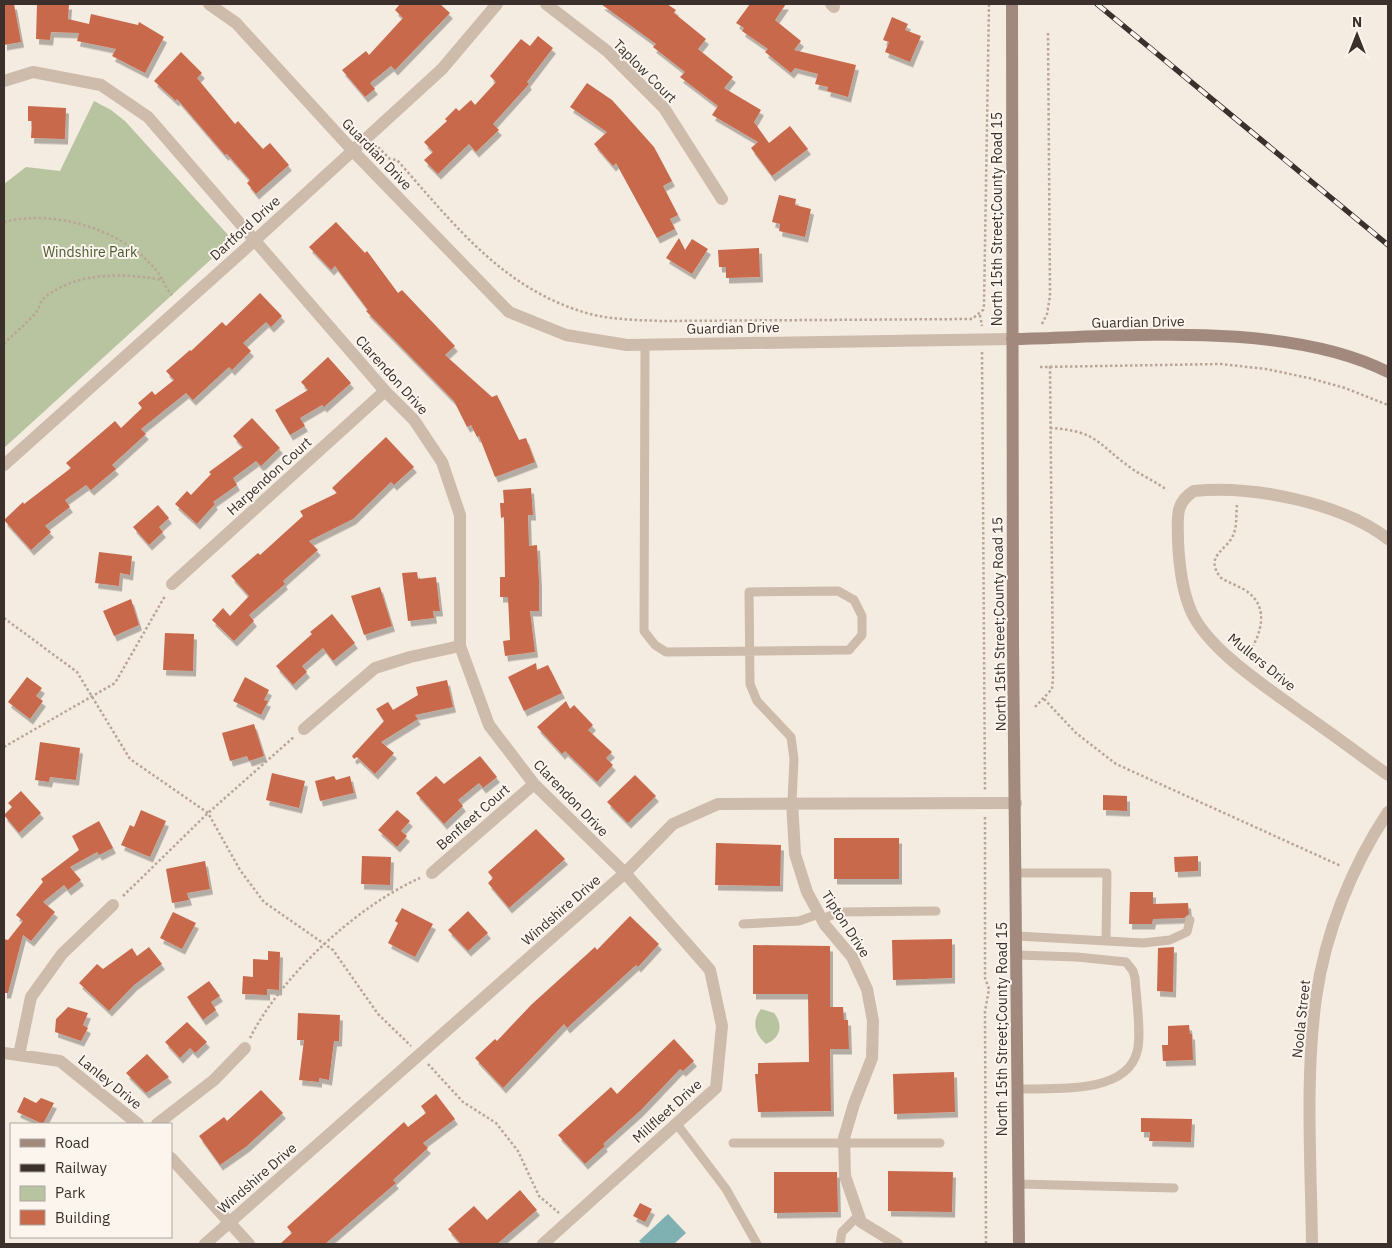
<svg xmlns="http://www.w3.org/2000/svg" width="1392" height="1248" viewBox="0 0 1392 1248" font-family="'IBM Plex Sans',sans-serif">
<defs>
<filter id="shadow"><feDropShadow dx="3" dy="5.5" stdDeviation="0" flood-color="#0004"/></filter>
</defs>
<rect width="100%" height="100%" fill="#f4ebe1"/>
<path fill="#b8c4a0" d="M94 101 111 110 125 121 229 236V243L4 448V184L26 167 60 171Z
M761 1009 774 1013C784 1025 780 1039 766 1044 755 1034 751 1022 761 1009Z"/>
<path fill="#7fb0b2" d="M668 1214 686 1233 674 1244H642L639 1241Z"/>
<path fill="#c8694b" filter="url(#shadow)" d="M4 4H14L21 42 4 45Z
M37 4H69L68 19 89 24 91 14 138 25 139 22 164 37 145 73 112 56 116 49 77 41 79 33 51 32 50 40 36 39Z
M400 4H440L450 13 395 70 391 66 370 83 375 89 365 97 342 70 366 51 369 55 403 18 395 10Z
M601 4H667L676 10 674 13 706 39 698 49 733 77 724 88 761 110 754 122 769 143 790 126 808 149 772 176 751 148 758 142 712 115 718 106 680 77 685 72 653 47 656 44Z
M750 4H786L775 20 801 41 794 50 856 65 848 97 827 91 828 87 815 84 818 74 795 68 791 73 765 52 768 49 742 31 744 28 736 23Z
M892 17 908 24 905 30 921 36 910 62 885 52 889 42 883 40Z
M538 36 553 48 527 82 529 84 493 124 499 130 476 152 469 144 438 174 424 160 433 152 424 142 447 121 445 119 456 108 459 111 471 100 475 105 496 82 490 76 521 39 530 46Z
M181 52 202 73 197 78 235 124 238 121 263 149 270 143 289 165 256 194 247 183 250 180 227 154 225 155 177 99 176 101 154 81Z
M587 83 612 100 654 147 672 181 663 186 678 215 670 219 675 229 657 238 616 163 613 166 594 144 607 132 570 107Z
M28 106 66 108 65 139 31 138 32 121H28Z
M779 195 796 199 795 205 811 209 805 237 779 231 780 224 772 222Z
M336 222 365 253 367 251 398 293 402 290 455 346 445 355 492 397 497 395 519 440 526 438 535 462 495 477 479 436 477 437 471 425 467 427 454 401 366 311 368 310 335 266 331 270 309 247Z
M679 238 685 250 692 239 708 249 692 274 666 258Z
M759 248 760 277 726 278V267H719L718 250Z
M260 293 282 316 271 327 266 322 243 343 251 351 232 370 229 367 193 400 186 393 141 429 146 434 112 465 116 469 91 490 86 485 65 500 70 507 45 526 51 532 31 550 4 520 23 502 24 504 71 468 66 463 115 421 121 428 142 408 138 403 152 391 155 395 174 380 166 371 190 350 191 351 222 322 226 326Z
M328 357 351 383 324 407 322 405 300 418 305 426 290 435 275 410 308 390 301 382Z
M252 418 280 448 261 466 256 461 233 478 237 485 213 502 215 504 197 524 175 504 187 491 191 495 211 474 209 472 243 447 233 436Z
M386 437 414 467 394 485 391 482 353 519 309 541 318 550 283 581 285 584 249 615 254 621 234 641 212 620 223 608 230 616 249 596 231 576 258 553 260 555 303 516 300 511 337 493 332 488Z
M531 488 533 515H528L529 546 537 545 539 582V611H530L535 652 505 656 503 641 510 640 508 597H500V577H505L504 517 501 518 500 503H504L503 490Z
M158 505 169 518 159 527 163 532 149 545 133 527Z
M99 552 132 556 130 575 120 573 119 586 95 583Z
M417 572 418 579 436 577 440 611H433L434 618 408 621 402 573Z
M380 587 392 626 364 635 351 596Z
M131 599 139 625 114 636 103 611Z
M332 614 355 643 333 661 323 648 302 666 307 672 293 685 276 666 312 634 310 632Z
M165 633 194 634 193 671 163 670Z
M536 663 537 670 548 665 562 693 524 711 508 677Z
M27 677 42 688 36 696 43 701 30 719 8 702Z
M245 677 269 690 264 700 268 701 261 715 233 701Z
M447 680 453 707 415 715 418 719 381 742 394 753 375 774 357 757 354 759 352 756 384 721 376 709 388 702 393 710 418 695 416 687Z
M566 701 570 709 574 705 593 725 588 730 612 752 606 758 613 765 597 782 565 751 562 754 537 727Z
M254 724 264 756 249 761 247 756 230 761 222 733Z
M40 742 80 748 76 780 50 777 49 782 35 780Z
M480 756 497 777 483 788 479 783 458 800 463 806 444 824 416 793 436 776 444 784Z
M272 773 305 781 299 808 266 800Z
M635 775 656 796 628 823 607 802Z
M334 776 336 780 350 776 354 793 320 801 315 781Z
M21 791 41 813 19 833 4 815 12 807 8 803Z
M1103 795 1127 796V811L1103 810Z
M141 810 166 821 150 857 121 845 130 825 134 827Z
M397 810 410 821 401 831 407 836 397 847 378 830Z
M99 821 113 848 99 855 97 852 70 867 81 880 68 890 64 885 43 902 55 912 31 941 23 935 8 993H4V939L8 940 23 921 16 915 43 882 41 879 79 850 72 836Z
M536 829 565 859 509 908 488 883 493 878 488 872Z
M834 838H899V879H834Z
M716 843 781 845 780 886 715 885Z
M362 856 391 857 390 885 361 884Z
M1198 856V871L1175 872 1174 857Z
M205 861 210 889 187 893 189 900 172 903 166 869Z
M1130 892H1153V904L1188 903 1189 914 1184 918 1153 919 1152 924H1129Z
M402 908 433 924 415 957 388 943 398 923 395 921Z
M468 911 488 933 468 951 448 930Z
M173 912 196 923 182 949 160 938Z
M630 916 659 944 638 967 636 965 567 1028 564 1024 503 1088 475 1058 495 1039 497 1041 531 1005 595 947 597 950Z
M952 939V978L893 980 892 940Z
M753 945 830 946V1007H843L844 1020H848L849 1049H830L831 1111 758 1112 755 1074H758V1063L809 1062 808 994H753Z
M149 947 162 964 134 985 109 1011 79 983 97 964 103 969 132 948 137 956Z
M1174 947 1173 992 1157 991 1158 948Z
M268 951 280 952 279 990 267 989V995L242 994 243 976 253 977V959L268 960Z
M209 981 220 996 211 1002 216 1010 203 1020 187 997Z
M68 1007 88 1013 83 1025 88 1028 81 1041 55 1032 56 1019Z
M298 1013 340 1015 339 1041H334L329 1080 319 1078V1082L299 1080 304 1040H297Z
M187 1022 207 1042 195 1053 190 1048 180 1058 165 1042Z
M1189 1025 1190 1034H1192L1193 1060 1163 1061 1162 1045H1168V1026Z
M674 1039 694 1061 683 1071 680 1069 641 1110 603 1144 605 1146 585 1164 558 1135 611 1087 617 1094Z
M147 1054 169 1077 146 1093 126 1073Z
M954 1072 955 1112 894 1114 893 1074Z
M261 1090 283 1113 247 1146 220 1165 199 1136 224 1117 227 1121Z
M436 1094 455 1119 423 1143 428 1148 393 1180 396 1183 325 1244H280L292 1233 287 1227 404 1122 408 1127 426 1113 421 1106Z
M24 1097 36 1103 41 1098 54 1103 43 1124 17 1112Z
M1141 1118 1192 1119 1191 1142 1149 1141 1150 1132H1141Z
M888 1171 953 1172 952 1212 888 1211Z
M774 1172H837L838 1212 774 1213Z
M520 1190 537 1210 497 1244H461L448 1229 474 1206 487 1220Z
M640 1203 652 1209 645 1222 633 1216Z"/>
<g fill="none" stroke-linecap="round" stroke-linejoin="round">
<path stroke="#b9a596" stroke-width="2.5" stroke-dasharray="2.5 2.5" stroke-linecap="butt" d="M378 147 390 159 397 160C455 225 503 290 590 314 614 320 638 320 662 321L972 319 983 310 984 305 989 4
M4 222C54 209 122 229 156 270 163 278 165 288 172 295
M980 315 982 326
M1042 324 1047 314 1050 296 1048 32
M4 344C14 333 28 323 37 311 40 307 40 301 44 298 77 271 125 273 163 280
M982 352 985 791
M1040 367 1221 364 1266 369 1309 378 1345 388 1388 405
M1050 428C1098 431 1096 443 1131 468 1142 476 1155 481 1167 490
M1237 505C1236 514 1237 525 1234 533 1228 551 1204 554 1220 577 1228 583 1237 585 1245 590 1271 607 1261 635 1247 656
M4 618 77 672 130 759 208 813 240 870 264 902 333 950 378 1014 411 1046
M1044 699 1076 733 1116 764 1341 866
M1035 707 1052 689 1053 678 1050 366
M4 747 115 683 165 596
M985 817V978L989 989 985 1011 986 1244
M123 896 208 813 295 736
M250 1038C281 976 357 906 420 878
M428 1064 463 1102 496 1123 518 1151 539 1196 559 1213"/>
<path stroke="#cdbbac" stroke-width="9" d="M645 345 644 631 655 645 666 652 849 650 862 635V616L854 600 838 591 749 592 750 684 757 701 791 737 794 759 792 802
M1016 873H1107L1106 940
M822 919 840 912 936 911
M743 924 799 921 819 914
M1017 936 1143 943 1170 940 1187 932 1190 920
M1017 955 1077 957 1126 962 1133 971 1135 978C1136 997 1142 1036 1137 1052 1126 1095 1053 1088 1018 1089
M676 1123 726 1189 757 1244
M733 1143H940
M1019 1184 1174 1188
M840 1244 842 1232 858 1216"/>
<path stroke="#cdbbac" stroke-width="12" d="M209 4 236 23 353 151 509 312 566 335 627 345 1012 339
M546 4 607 51 664 108 722 199
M831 4 834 7
M4 81 33 72 101 85 148 117 385 391 414 420 442 462 460 515V646L489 725 534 784 625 873 710 970 722 1026 716 1088 543 1244
M4 465 253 242 442 69 497 4
M1388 539C1342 503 1253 485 1194 491 1174 503 1178 519 1178 541 1179 564 1182 590 1191 611 1208 650 1268 688 1302 713 1331 733 1359 754 1388 775
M172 584 385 391
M304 729 375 668 410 657 460 646
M792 802 795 854 807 892 825 925 852 957 867 989 873 1021 872 1058 854 1104 844 1138 845 1176 861 1222 897 1244
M432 873 534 784
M4 1053 60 1061 138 1124
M19 1055 31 997 62 954 113 905
M157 1124 214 1080 245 1048
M171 1158 249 1244
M205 1244 625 873 673 824 718 804 1016 803
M1312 1244C1311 1162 1305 1079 1316 998 1325 933 1352 866 1388 812"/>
<path stroke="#a18a7d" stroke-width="12" d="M1012 4 1013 643 1019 1244
M1012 339C1125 337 1285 320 1388 372"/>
<defs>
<path id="rail" d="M1097 4 1388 245"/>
</defs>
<use href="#rail" stroke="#3b302b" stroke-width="5.5"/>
<use href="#rail" stroke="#fbf5ee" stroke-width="4" stroke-dasharray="11" stroke-linecap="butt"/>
</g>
<g text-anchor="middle" stroke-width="4" stroke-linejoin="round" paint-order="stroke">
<g font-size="14" fill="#3b302b" stroke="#fbf5ee">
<text transform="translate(645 71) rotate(45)" y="5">Taplow Court</text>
<text transform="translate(377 154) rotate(46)" y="5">Guardian Drive</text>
<text transform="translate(997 219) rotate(-90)" y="5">North 15th Street;County Road 15</text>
<text transform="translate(245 228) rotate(-42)" y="5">Dartford Drive</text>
<text transform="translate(1138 322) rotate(-1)" y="5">Guardian Drive</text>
<text transform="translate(733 328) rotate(-1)" y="5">Guardian Drive</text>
<text transform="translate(392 375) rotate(48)" y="5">Clarendon Drive</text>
<text transform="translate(269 476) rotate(-42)" y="5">Harpendon Court</text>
<text transform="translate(999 624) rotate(-91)" y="5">North 15th Street;County Road 15</text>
<text transform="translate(1262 662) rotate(39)" y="5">Mullers Drive</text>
<text transform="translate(571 798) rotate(46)" y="5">Clarendon Drive</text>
<text transform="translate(473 817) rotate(-41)" y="5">Benfleet Court</text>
<text transform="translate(561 910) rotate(-41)" y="5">Windshire Drive</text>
<text transform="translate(846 924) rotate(57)" y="5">Tipton Drive</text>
<text transform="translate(1301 1019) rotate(-84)" y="5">Noola Street</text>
<text transform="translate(1002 1029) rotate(-90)" y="5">North 15th Street;County Road 15</text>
<text transform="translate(110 1082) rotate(39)" y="5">Lanley Drive</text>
<text transform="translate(667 1111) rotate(-42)" y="5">Millfleet Drive</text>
<text transform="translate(257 1178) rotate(-41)" y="5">Windshire Drive</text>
</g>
<g font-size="14" fill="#4a5a2e" stroke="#fbf5ee">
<text x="90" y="257">Windshire Park</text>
</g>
</g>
<rect width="1392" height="1248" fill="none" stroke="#3b302b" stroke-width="10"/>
<rect x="10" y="1123" width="162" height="115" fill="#fbf5ee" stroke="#aea6a0"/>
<rect x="20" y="1139" width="25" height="8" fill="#a18a7d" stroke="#aea6a0"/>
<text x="55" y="1148" font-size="15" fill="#3b302b">Road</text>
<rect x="20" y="1164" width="25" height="8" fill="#3b302b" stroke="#aea6a0"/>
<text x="55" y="1173" font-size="15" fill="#3b302b">Railway</text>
<rect x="20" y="1186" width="25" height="15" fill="#b8c4a0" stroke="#aea6a0"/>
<text x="55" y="1198" font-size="15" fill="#3b302b">Park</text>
<rect x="20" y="1210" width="25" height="15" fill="#c8694b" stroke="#aea6a0"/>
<text x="55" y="1223" font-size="15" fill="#3b302b">Building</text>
<g transform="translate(1357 35)" stroke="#fbf5ee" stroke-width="4" paint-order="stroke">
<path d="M0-4L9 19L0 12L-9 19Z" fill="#3b302b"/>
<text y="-8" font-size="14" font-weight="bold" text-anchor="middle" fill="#3b302b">N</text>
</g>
</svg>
